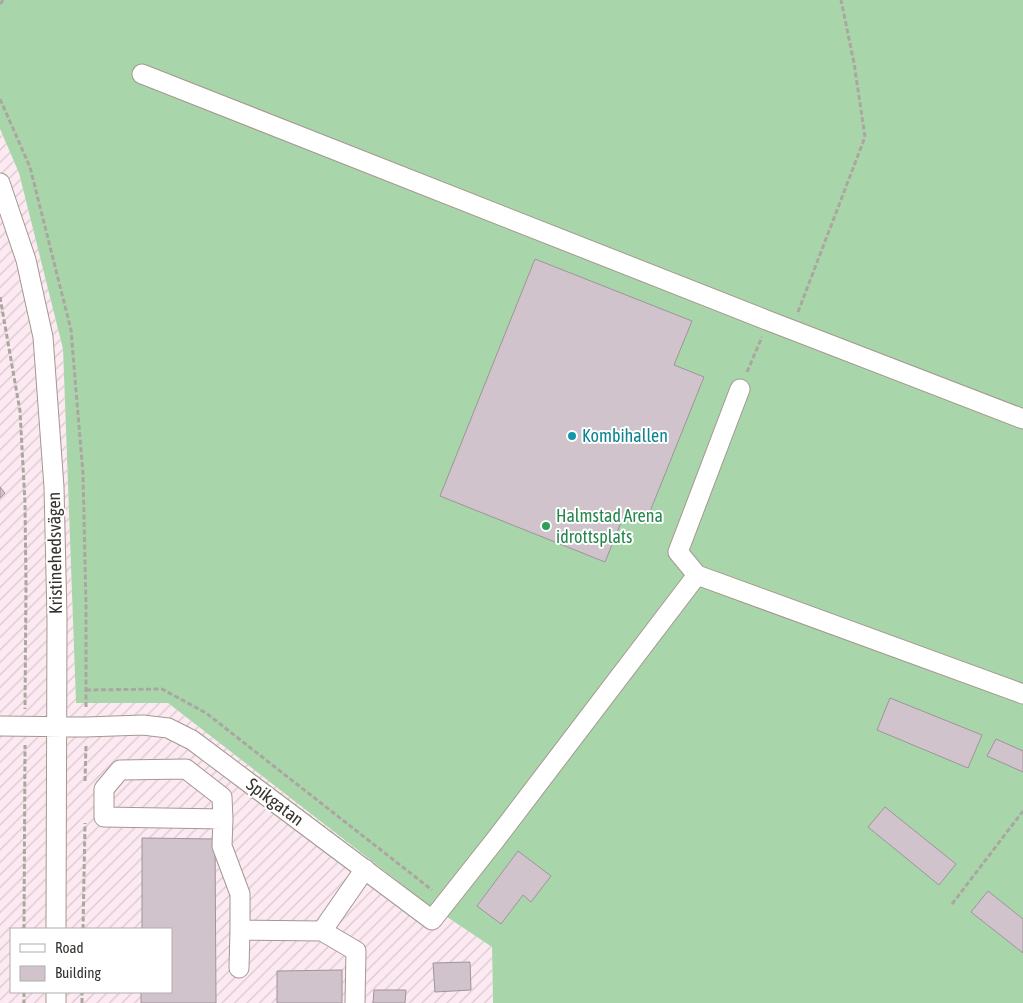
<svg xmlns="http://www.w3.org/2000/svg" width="1023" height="1003" viewBox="0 0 1023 1003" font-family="'Asap Condensed',sans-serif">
<defs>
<pattern id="industrial-furrows" width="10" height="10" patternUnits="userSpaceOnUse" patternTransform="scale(1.25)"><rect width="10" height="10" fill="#fde9f1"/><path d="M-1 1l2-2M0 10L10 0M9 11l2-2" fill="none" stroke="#d9c8cf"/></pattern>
</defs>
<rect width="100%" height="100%" fill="#fff8f2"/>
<path fill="url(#industrial-furrows)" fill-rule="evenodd" d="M0 129 19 173 63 349 76 703H168L426 903 492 947 493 1003H0ZM11 929H171V992H11Z"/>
<path fill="#a8d6aa" d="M0 0H1023V1003H493L492 947 426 903 168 703H76L63 349 19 173 0 129Z"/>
<path fill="#d0c3cc" stroke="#a0939c" d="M535 259 692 321 674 365 704 377 645 524 624 515 605 562 440 496Z
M0 487 5 493 0 498Z
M890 698 982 735 968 768 877 730Z
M996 739 1023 751V772L987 756Z
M885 807 956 864 939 885 868 827Z
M142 838 215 839 216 1003H141V992H171V929H142Z
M518 851 551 876 531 902 523 895 501 924 477 906Z
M988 891 1023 919V953L971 912Z
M470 962 471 990 435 992 433 963Z
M342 970V1003H277V971Z
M374 990H406L405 1003H373Z"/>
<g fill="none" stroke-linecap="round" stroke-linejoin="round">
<defs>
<path id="minor" d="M142 74 769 321 1023 419
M0 183 26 260 43 337 54 487 57 618 56 929
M697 575 678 552 740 389
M0 726 86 727 143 725 168 728 192 740 432 920 496 839 697 575 1023 694
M223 819 104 817V789L120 770 186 769 222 797 223 819 222 846 240 894V930L322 931 356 951 355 1003
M322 931 365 869
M239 968 240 930
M56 1003V992"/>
</defs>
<use href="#minor" stroke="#a4988f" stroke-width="21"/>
<path stroke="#aca6a1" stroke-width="3" stroke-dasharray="5 2.5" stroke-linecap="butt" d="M0 4 3 0
M0 99 30 167 71 330 83 474 86 605V709
M0 297 20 411 25 503 26 584 25 709
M798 312 865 137 854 63 841 0
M747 372 762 337
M86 690 162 689 206 713 432 890
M85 781 86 745
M952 904 1023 811
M24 929 25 745
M83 929 85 823
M24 992V1003
M82 1003V992"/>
<use href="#minor" stroke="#fff" stroke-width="19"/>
</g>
<circle fill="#0f9aa8" stroke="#fff" stroke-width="2" cx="572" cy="436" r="5"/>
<circle fill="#2e9e5b" stroke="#fff" stroke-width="2" cx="546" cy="526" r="5"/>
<g text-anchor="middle" stroke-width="4" stroke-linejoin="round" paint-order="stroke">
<g font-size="18" fill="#0d838f" stroke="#fff" text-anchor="start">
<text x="582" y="442">Kombihallen</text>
</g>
<g font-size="18" fill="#27864d" stroke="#fff" text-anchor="start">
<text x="556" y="522">Halmstad Arena<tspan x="556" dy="21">idrottsplats</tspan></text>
</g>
<g font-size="18" fill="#37322e" stroke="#fff">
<text transform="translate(55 553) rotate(-91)" y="6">Kristinehedsvägen</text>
<text transform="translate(275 802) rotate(37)" y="6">Spikgatan</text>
</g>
</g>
<rect x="10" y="928" width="162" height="65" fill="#ffffff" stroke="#afadab"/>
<rect x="20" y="944" width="25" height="8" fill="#ffffff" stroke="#afadab"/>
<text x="55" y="953" font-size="15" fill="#37322e">Road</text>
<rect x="20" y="966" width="25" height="15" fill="#d0c3cc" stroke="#afadab"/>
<text x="55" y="978" font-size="15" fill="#37322e">Building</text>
</svg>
